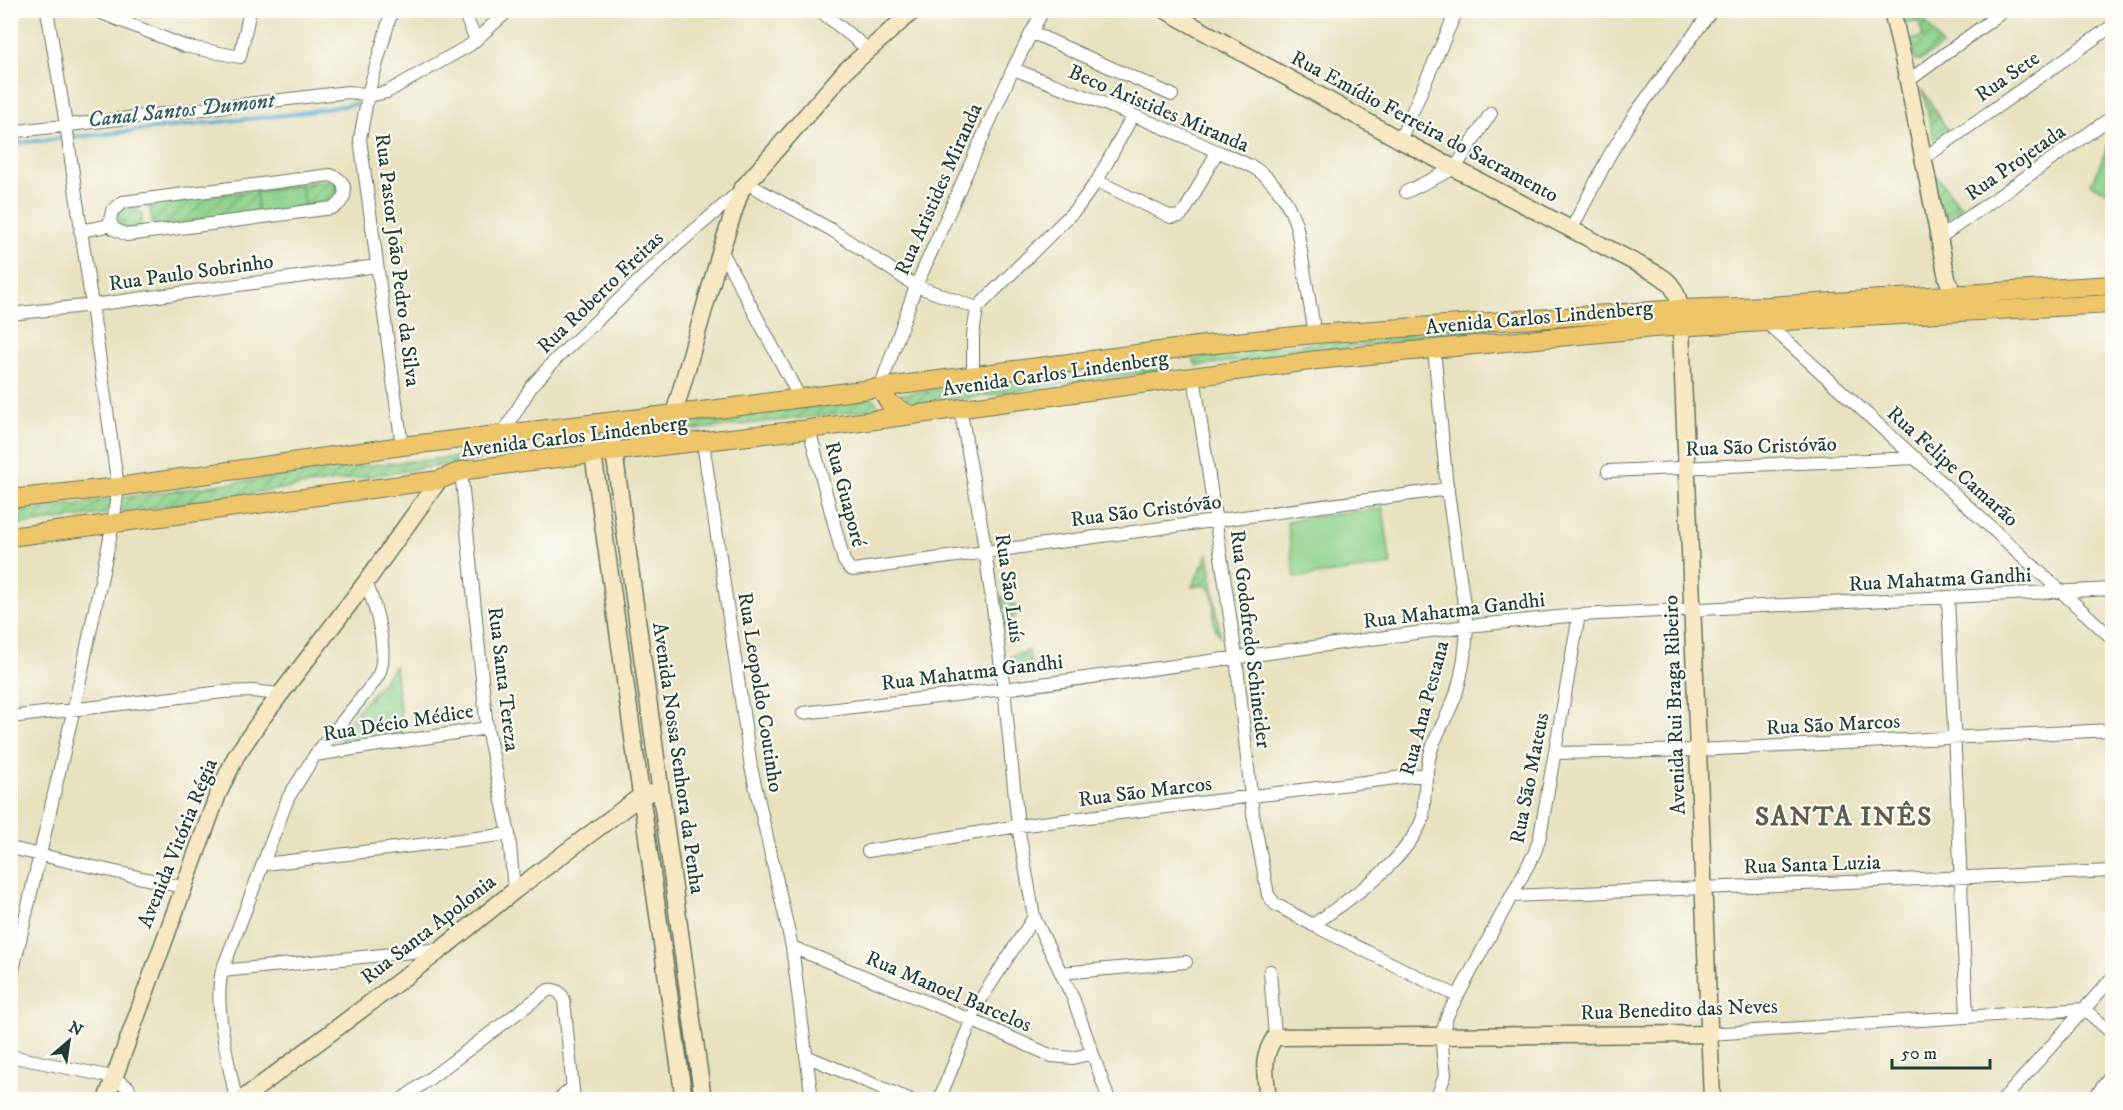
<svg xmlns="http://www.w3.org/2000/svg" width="2123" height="1110" viewBox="0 0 2123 1110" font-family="'IM FELL DW Pica',serif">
<defs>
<pattern id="park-tufts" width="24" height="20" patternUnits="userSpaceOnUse" patternTransform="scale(1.5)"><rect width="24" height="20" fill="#8ed28b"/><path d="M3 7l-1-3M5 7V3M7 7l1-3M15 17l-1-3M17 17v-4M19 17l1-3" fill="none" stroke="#73ac72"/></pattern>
<pattern id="garden-furrows" width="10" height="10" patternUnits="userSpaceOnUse" patternTransform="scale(1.5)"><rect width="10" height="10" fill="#8ed28b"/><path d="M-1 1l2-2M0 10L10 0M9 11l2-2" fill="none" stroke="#73ac72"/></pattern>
</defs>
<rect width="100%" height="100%" fill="#fdfcf7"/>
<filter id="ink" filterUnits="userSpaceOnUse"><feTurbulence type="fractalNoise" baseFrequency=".0167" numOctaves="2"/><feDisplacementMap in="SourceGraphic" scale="12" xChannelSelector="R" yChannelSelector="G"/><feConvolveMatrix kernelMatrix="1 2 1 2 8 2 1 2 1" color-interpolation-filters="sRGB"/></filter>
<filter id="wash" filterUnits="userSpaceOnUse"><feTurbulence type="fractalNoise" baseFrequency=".008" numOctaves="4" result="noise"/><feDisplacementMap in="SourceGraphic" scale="24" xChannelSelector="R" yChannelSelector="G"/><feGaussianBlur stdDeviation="1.35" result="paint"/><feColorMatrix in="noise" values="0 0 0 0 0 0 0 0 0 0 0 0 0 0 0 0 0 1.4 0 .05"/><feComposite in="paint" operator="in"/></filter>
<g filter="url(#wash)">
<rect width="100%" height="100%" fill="#e8e2c0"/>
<path fill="url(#park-tufts)" stroke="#568860" stroke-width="1.5" d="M395 666 403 735 345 744 339 737 341 731Z"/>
<path fill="url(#garden-furrows)" stroke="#568860" stroke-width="1.5" d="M1902 11H1918L1942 45 1920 61H1916L1910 40 1923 37 1919 21 1905 24Z
M1922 89 1952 137 1936 147Z
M1925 161 1962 208 1941 223Z
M329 180 337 183 340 193 334 202 304 206 256 192 258 212 153 227 149 204Z
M118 218a12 12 0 1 1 24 0a12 12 0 1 1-24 0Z
M1522 323 1523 326 1197 366 1190 355Z
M1162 360 1164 366 1162 370 920 405 902 402 892 395Z
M873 398 881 409 677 432 676 424Z
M478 455 479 460 165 506 11 526 10 513 348 467Z
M1208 554 1220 635C1205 622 1223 600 1205 585L1192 587Z
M1000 596 1010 601 1019 610 1005 629 1003 617 1011 611 1002 607Z
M1029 651 1032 672 1012 675 1010 658 1015 654Z"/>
<path fill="#8ed28b" stroke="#568860" stroke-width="1.5" d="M2112 138V194L2091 184Z
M301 186 304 206 258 212 256 192Z
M1383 508 1391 565 1295 578 1287 521Z"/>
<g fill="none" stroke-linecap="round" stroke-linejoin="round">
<path stroke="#56abd2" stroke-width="4" d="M10 144 294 114 355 104"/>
</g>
</g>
<g filter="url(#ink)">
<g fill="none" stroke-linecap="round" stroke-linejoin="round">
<defs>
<path id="street" d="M94 10 184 46 240 57 250 10
M392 10 368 94 360 139 402 446
M463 10 476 40
M819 10 869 50
M1031 32 1172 95
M1013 69C1078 94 1143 117 1205 146 1222 154 1241 160 1256 169 1277 183 1290 205 1297 228L1315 334
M1908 81 2005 10
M10 132 348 92 373 95 387 92 470 45 509 10
M1400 140 1457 10
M1924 158 2112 26
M330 175C348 179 350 201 332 208L127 235 114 229 110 221 112 211 123 202Z
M1097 181 1171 217 1180 216 1186 209 1217 152
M748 184 832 230 916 286 977 308
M1406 192 1455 168 1491 113
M1572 228 1609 156 1635 114 1712 10
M80 231 112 225
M1939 238 2112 117
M721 250 800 398
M10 314 93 305 377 266
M1767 323 2112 638
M973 375V335L977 308 1077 208 1097 181 1133 115
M1194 376 1236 657 1253 814 1268 895 1275 904 1313 925 1457 996
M880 388 916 286 1013 69 1043 10
M960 407 983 535 1004 689 1018 826 1034 917 1073 998 1109 1100
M809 429 844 561 849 568 853 570 1448 489
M502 435 531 387 556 359 675 247 740 191
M703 442 751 767 792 947 812 1100
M461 471 487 728 509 834 514 891
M1608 471 1916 458
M1948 598 1967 1017
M803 713 1004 689 1467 626 1579 615 2112 589
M10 717 223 692 252 691 279 694
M1556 753 1698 750 2112 730
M315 755 487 728
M10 848 182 887
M868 851 1018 826 1427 774
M265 864 509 834
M1512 896 2112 871
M1313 925C1352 897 1404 864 1423 818 1425 794 1425 767 1433 745 1440 727 1450 712 1456 694 1463 672 1466 648 1467 626L1446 478 1434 348
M792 947 971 1020 1052 1056 1073 1058 1092 1053
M222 971 442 949
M1270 971 1275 1037
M1061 973 1186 962
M10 983 74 708 113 524 118 487 66 125 47 10
M1710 1034 2084 1009 2112 1033
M10 1056 112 1077 128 1087 133 1100
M806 1056 911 1100
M236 1100C229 1062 213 1007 222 971L288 798 315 755 371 686C374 682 377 678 379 674 389 650 375 605 366 582
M401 1100 548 990C557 989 561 992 564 1000L574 1100
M558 1100 572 1088
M939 1100 979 1002 1034 917
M1436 1100 1445 1075 1441 1036 1448 1014 1535 852 1540 836 1579 615
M2003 1100 2112 978
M2093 1100 2112 1074"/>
<path id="secondary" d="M1165 10 1400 140 1659 275C1680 287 1680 305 1681 327L1712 1100
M1892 10 1908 81 1947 278 1953 294
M674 414 721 250 741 190 846 70 914 10
M610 422 703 1100
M589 425 684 1100
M106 1100 218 794 236 756 260 721 366 582 439 480
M241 1100 442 949 514 891 642 795 650 793
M1268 1100C1266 1075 1260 1059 1275 1037L1710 1034"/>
<path id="primary" d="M880 388 890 404 910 415
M637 438C655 435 669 435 674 414
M10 499 118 487 402 446 718 409 1205 345 1315 334 1680 309 1768 306 2112 285
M10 537 439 480 461 471 523 462 809 429 1317 360 1653 328 2112 304"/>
</defs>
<use href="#street" stroke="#657765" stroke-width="14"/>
<use href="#secondary" stroke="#657765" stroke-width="19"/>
<use href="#primary" stroke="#657765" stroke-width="20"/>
<use href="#street" stroke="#fff" stroke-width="12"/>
<use href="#secondary" stroke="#f8e8c3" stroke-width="16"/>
<use href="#primary" stroke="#eec569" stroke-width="18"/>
</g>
</g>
<g text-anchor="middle" stroke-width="4.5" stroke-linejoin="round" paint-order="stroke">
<g font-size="21" fill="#1f3d34" stroke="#fdfcf7">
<text transform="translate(2007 76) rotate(-35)" y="7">Rua Sete</text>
<text transform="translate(1159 108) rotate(23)" y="7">Beco Aristides Miranda</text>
<text transform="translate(1425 126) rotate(28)" y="7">Rua Emídio Ferreira do Sacramento</text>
<text transform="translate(2015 162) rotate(-35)" y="7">Rua Projetada</text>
<text transform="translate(938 189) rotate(-66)" y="7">Rua Aristides Miranda</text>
<text transform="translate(398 260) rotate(83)" y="7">Rua Pastor João Pedro da Silva</text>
<text transform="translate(191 272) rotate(-8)" y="7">Rua Paulo Sobrinho</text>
<text transform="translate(600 292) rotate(-44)" y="7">Rua Roberto Freitas</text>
<text transform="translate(1539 317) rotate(-5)" y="7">Avenida Carlos Lindenberg</text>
<text transform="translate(1055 373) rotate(-8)" y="7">Avenida Carlos Lindenberg</text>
<text transform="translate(574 436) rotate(-7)" y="7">Avenida Carlos Lindenberg</text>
<text transform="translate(1761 446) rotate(-2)" y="7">Rua São Cristóvão</text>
<text transform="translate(1953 466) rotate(42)" y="7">Rua Felipe Camarão</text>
<text transform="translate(846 494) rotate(75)" y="7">Rua Guaporé</text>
<text transform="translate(1146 510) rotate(-7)" y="7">Rua São Cristóvão</text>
<text transform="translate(1940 579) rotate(-3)" y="7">Rua Mahatma Gandhi</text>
<text transform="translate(1010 588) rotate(82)" y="7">Rua São Luís</text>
<text transform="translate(1454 610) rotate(-7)" y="7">Rua Mahatma Gandhi</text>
<text transform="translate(1251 639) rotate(83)" y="7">Rua Godofredo Schineider</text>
<text transform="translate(972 672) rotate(-7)" y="7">Rua Mahatma Gandhi</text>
<text transform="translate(504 679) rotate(83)" y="7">Rua Santa Tereza</text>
<text transform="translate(761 692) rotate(81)" y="7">Rua Leopoldo Coutinho</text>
<text transform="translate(1674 705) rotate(-92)" y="7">Avenida Rui Braga Ribeiro</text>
<text transform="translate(1424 708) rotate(-75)" y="7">Rua Ana Pestana</text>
<text transform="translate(398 722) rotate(-9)" y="7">Rua Décio Médice</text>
<text transform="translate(1833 724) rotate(-3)" y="7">Rua São Marcos</text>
<text transform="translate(679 758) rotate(82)" y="7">Avenida Nossa Senhora da Penha</text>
<text transform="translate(1529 778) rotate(-79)" y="7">Rua São Mateus</text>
<text transform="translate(1145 791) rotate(-7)" y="7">Rua São Marcos</text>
<text transform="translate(177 843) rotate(-68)" y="7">Avenida Vitória Régia</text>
<text transform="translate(1812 864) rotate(-2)" y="7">Rua Santa Luzia</text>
<text transform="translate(428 929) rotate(-38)" y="7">Rua Santa Apolonia</text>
<text transform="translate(949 991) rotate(23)" y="7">Rua Manoel Barcelos</text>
<text transform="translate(1679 1009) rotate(-2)" y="7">Rua Benedito das Neves</text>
</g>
<g font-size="22" font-style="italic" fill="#305e63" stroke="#fdfcf7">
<text transform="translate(181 109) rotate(-6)" y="8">Canal Santos Dumont</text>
</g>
<g font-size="27" font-weight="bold" letter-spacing="1.5" fill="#5c5e4d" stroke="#fdfcf7">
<text x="1844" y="825">SANTA INÊS</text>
</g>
</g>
<rect width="2123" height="1110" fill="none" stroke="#fdfcf7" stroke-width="36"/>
<g transform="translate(69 1041) rotate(29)" stroke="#fdfcf7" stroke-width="4.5" paint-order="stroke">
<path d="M0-4.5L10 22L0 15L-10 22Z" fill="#1f3d34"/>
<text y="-9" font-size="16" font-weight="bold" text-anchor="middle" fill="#1f3d34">N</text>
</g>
<path d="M1892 1059v9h98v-9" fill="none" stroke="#1f3d34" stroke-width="3"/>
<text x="1901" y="1059" font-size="18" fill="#1f3d34" stroke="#fdfcf7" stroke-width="4.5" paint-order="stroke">50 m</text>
</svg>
